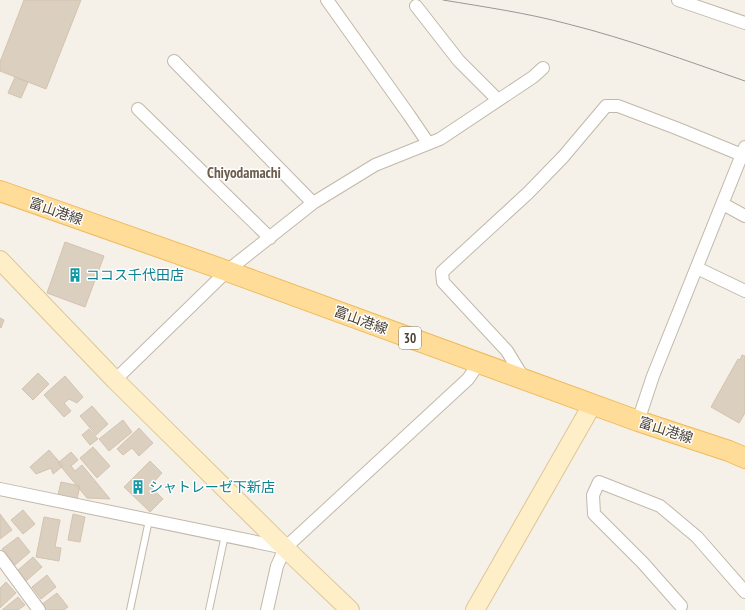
<svg xmlns="http://www.w3.org/2000/svg" width="745" height="610" font-family="'PT Sans Narrow','Noto Sans JP',sans-serif">
  <rect width="100%" height="100%" fill="#f5f1e8"/>
  <path fill="#dbcfbf" stroke="#d4c3af" d="M24,0h57l-35,89 -46,-18v-9z
    M15,77l13,5 -7,16 -13,-5z
    M65,242l39,14 -19,51 -38,-14z
    M0,318l4,2 -3,8 -1,-1z
    M742,355l3,1v57l-6,10 -28,-16 27,-48 2,1z
    M38,373l11,11 -16,16 -11,-11z
    M65,376l18,21 -6,6 -8,-4 -5,4 7,8 -7,6 -20,-22z
    M92,406l16,18 -12,11 -16,-19z
    M123,420l9,12 -23,19 -10,-12z
    M139,428l14,15 -14,13 -7,-8 -9,7 -6,-6z
    M89,429l9,10 -8,6 -8,-10z
    M93,447l17,19 -13,12 -17,-20z
    M49,450l14,16 -10,8 -2,-6 -15,6 -6,-7z
    M71,452l7,8 -7,6 4,5 7,-6 28,34 -23,-1 -29,-35z
    M150,461l12,12 -12,13 13,13 -13,13 -26,-25z
    M61,482l19,4 -3,13 -19,-4z
    M23,510l12,14 -12,10 -12,-14z
    M0,514l12,16 -12,9z
    M73,514l12,3 -5,25 -12,-2z
    M44,517l16,3 -5,27 6,1 -2,13 -23,-4z
    M18,537l12,15 -15,13 -13,-16z
    M33,557l9,10 -16,14 -9,-10z
    M47,575l9,12 -15,12 -9,-12z
    M6,582l10,11 -16,15v-20z
    M57,593l11,14 -4,3h-19l-4,-5z
    M18,597l7,8 -7,5h-16z"/>
  <g fill="none" stroke-linecap="round" stroke-linejoin="round">
    <defs>
      <path id="lane" d="M130,610l19,-90
        M209,610l16,-75"/>
      <path id="street" d="M327,0l82,115 19,28
        M678,0l67,23
        M416,6l43,55 39,39
        M174,61l139,142
        M138,109l132,129
        M723,204l22,12
        M697,268l48,23
        M524,379l-17,-28 -64,-69 -1,-10 86,-79 35,-36 43,-51h12l58,22 66,27
        M115,380l112,-109 86,-68 62,-38 65,-26 93,-62 10,-9
        M638,421l15,-45 92,-229
        M0,489l285,59
        M0,557l39,53
        M681,606l-38,-43 -49,-49 -1,-19 6,-13 61,24 37,31 48,55
        M267,610l10,-44 8,-18 183,-169 11,-16"/>
      <path id="secondary" d="M0,260l115,120 170,168 65,62
        M475,610l117,-205"/>
      <path id="primary" d="M0,191l227,80 411,150 91,30 16,7"/>
    </defs>
    <use href="#lane" stroke="#c2b8aa" stroke-width="8"/>
    <use href="#street" stroke="#c2b8aa" stroke-width="14"/>
    <use href="#secondary" stroke="#dcc696" stroke-width="20"/>
    <use href="#primary" stroke="#eebb5d" stroke-width="22"/>
    <use href="#lane" stroke="#fff" stroke-width="6"/>
    <use href="#street" stroke="#fff" stroke-width="12"/>
    <use href="#secondary" stroke="#ffefc8" stroke-width="18"/>
    <use href="#primary" stroke="#ffdc97" stroke-width="20"/>
    <path stroke="#989898" stroke-width="1" d="M443,0c42,7 84,13 125,24 60,15 119,37 177,57"/>
  </g>
  <defs>
    <symbol id="building-bare" viewBox="-9 -9 18 18"><path d="M-4-6H4V6H1V3H-1V6H-4ZM-2.5-4.3h1.7v1.8h-1.7ZM.8-4.3h1.7v1.8H.8ZM-2.5-1h1.7V.8h-1.7ZM.8-1h1.7V.8H.8Z" fill="#0f9aa8" stroke="#fff" stroke-width="2.5" paint-order="stroke"/></symbol>
  </defs>
  <g fill-rule="evenodd">
    <use href="#building-bare" x="65" y="265" width="20" height="20"/>
    <use href="#building-bare" x="128" y="477" width="20" height="20"/>
  </g>
  <g text-anchor="middle" stroke-width="3" stroke-linejoin="round" paint-order="stroke">
    <rect fill="#fff" stroke="#807a72" stroke-width="1" x="399" y="327" width="22" height="22" rx="3"/>
    <g font-size="13" font-weight="bold" fill="#4a4136">
      <text x="410" y="343">30</text>
    </g>
    <g font-size="14" fill="#4a4136" stroke="#fff">
      <text transform="translate(56 211) rotate(19)" y="5">富山港線</text>
      <text transform="translate(361 320) rotate(20)" y="5">富山港線</text>
      <text transform="translate(666 430) rotate(18)" y="5">富山港線</text>
    </g>
    <g font-size="14" fill="#0d838f" stroke="#fff" text-anchor="start">
      <text x="86" y="280">ココス千代田店</text>
      <text x="149" y="492">シャトレーゼ下新店</text>
    </g>
    <g font-size="15" font-weight="bold" fill="#6d5e4c" stroke="#fff">
      <text x="244" y="178">Chiyodamachi</text>
    </g>
  </g>
</svg>
